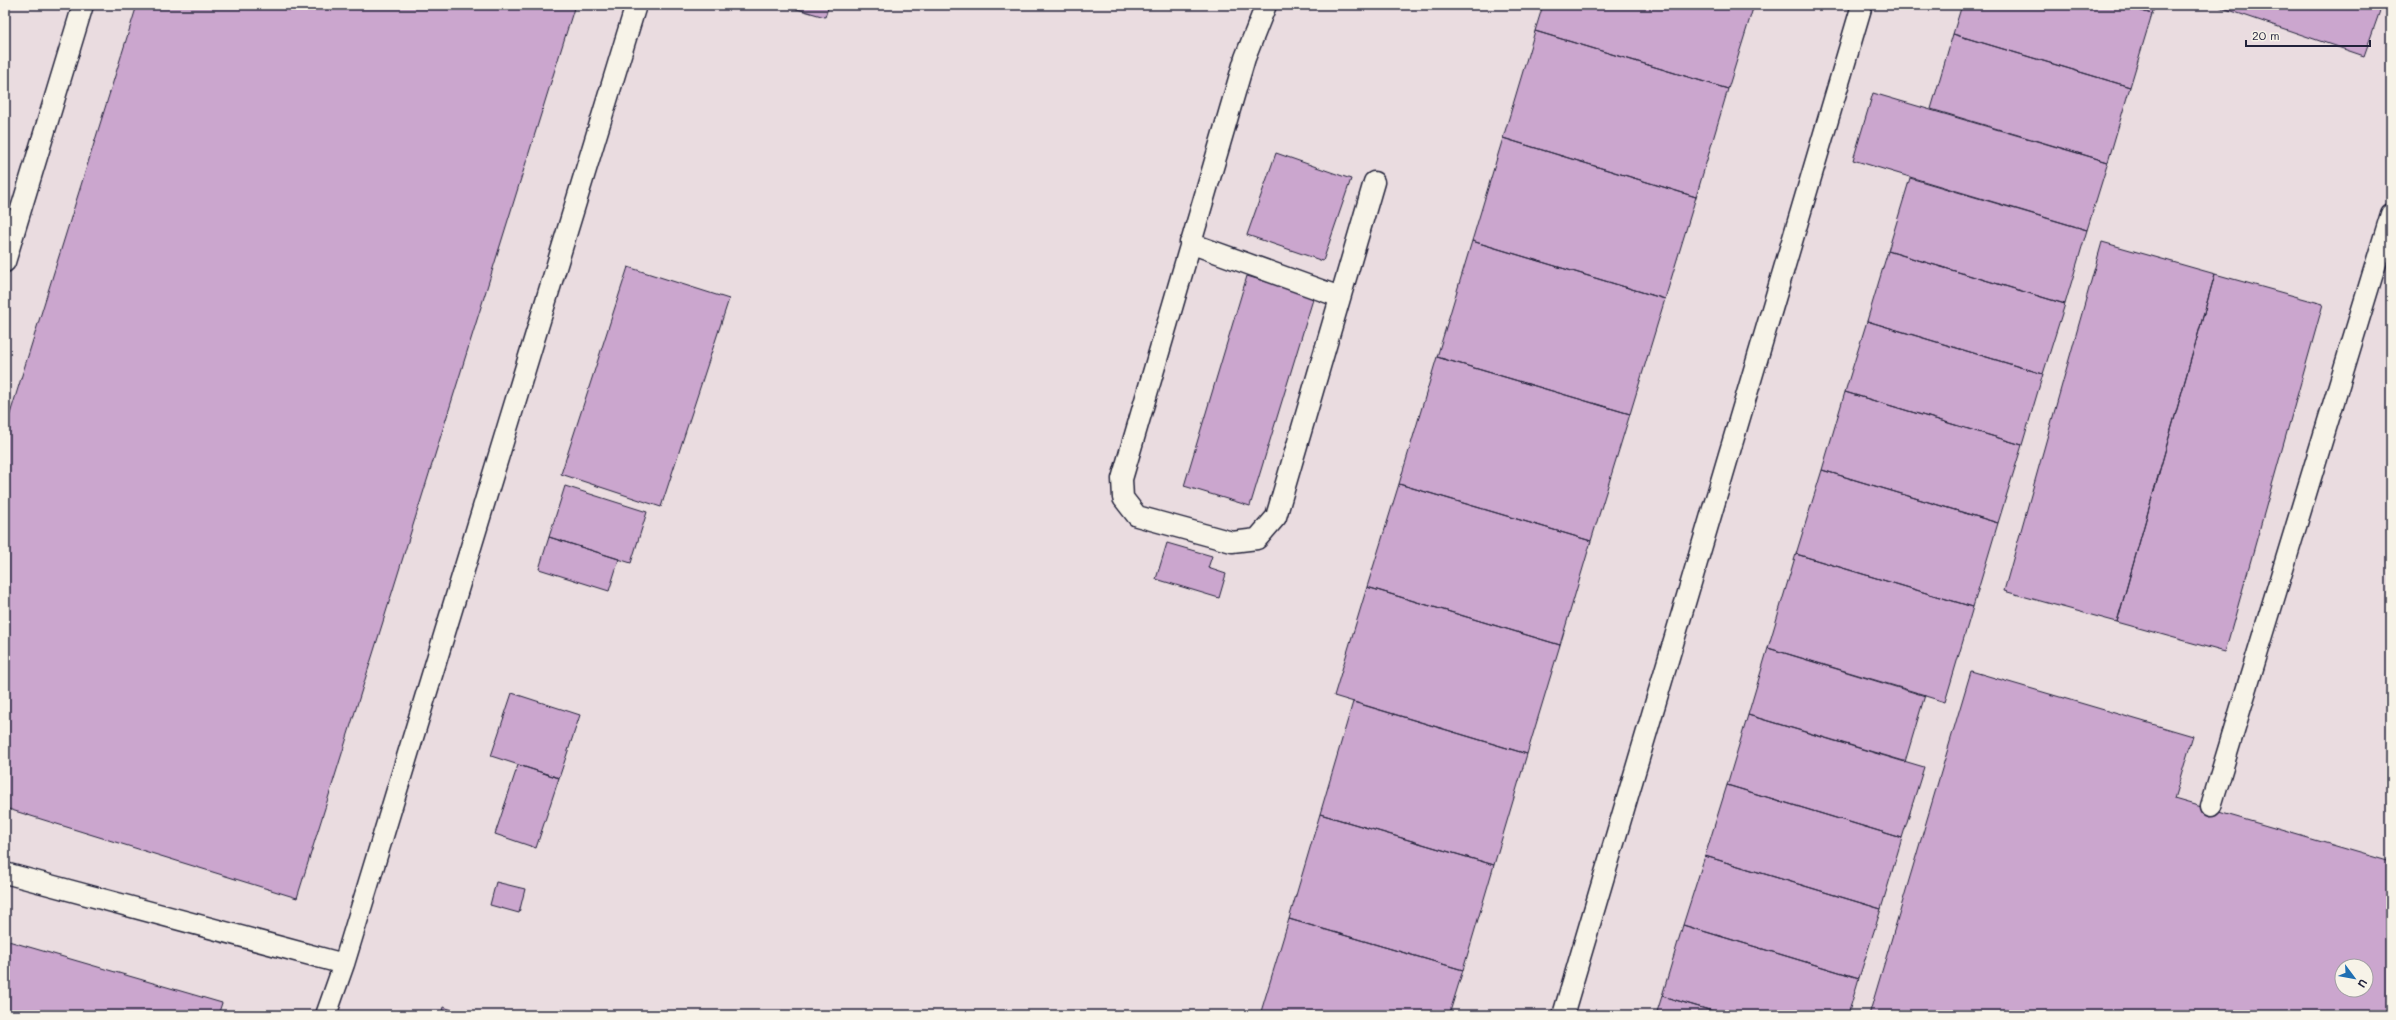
<svg xmlns="http://www.w3.org/2000/svg" width="2396" height="1020" font-family="Mali,sans-serif">
  <rect width="100%" height="100%" fill="#f7f3e8"/>
  <filter id="ink" filterUnits="userSpaceOnUse"><feTurbulence type="fractalNoise" baseFrequency=".025" numOctaves="2"/><feDisplacementMap in="SourceGraphic" scale="8" xChannelSelector="R" yChannelSelector="G"/><feConvolveMatrix kernelMatrix="1 2 1 2 8 2 1 2 1" color-interpolation-filters="sRGB"/></filter>
  <g filter="url(#ink)">
    <path fill="#eadce0" fill-rule="evenodd" d="M5,5h2386v1010h-2386zM2342,966h24v24h-24z"/>
    <path fill="#cba6ce" stroke="#22223b" fill-rule="evenodd" d="M137,5h438l-278,893 -292,-90v-378z
      M783,5h46l-4,12z
      M1543,5h211l-26,84 -193,-58z
      M1962,5h159l31,9 -22,73 -177,-53z
      M2121,5h34l-3,9z
      M2221,5h161l-18,51 -144,-49z
      M1535,31l193,58 -32,108 -193,-59z
      M1953,34l177,53 -22,75 -177,-53z
      M1873,93l235,69 -21,68 -234,-70z
      M1503,138l193,59 -31,102 -193,-58z
      M1276,153l75,26 -28,82 -76,-26z
      M1910,178l177,52 -22,74 -177,-53z
      M1472,241l193,58 -35,115 -193,-57z
      M2102,242l113,32 -98,348 -113,-31z
      M1888,251l177,53 -22,70 -176,-53z
      M628,267l101,32 -68,208 -100,-33z
      M2215,274l108,30 -98,348 -108,-30z
      M1247,276l67,20 -64,210 -66,-20z
      M1867,321l176,53 -21,71 -177,-53z
      M1437,357l193,57 -39,127 -192,-57z
      M1845,392l177,53 -24,78 -176,-53z
      M1822,470l176,53 -25,84 -177,-53z
      M1399,484l192,57 -31,104 -193,-58z
      M565,486l82,26 -16,51 -82,-26z
      M549,537l70,22 -10,32 -70,-22z
      M1167,543l45,13 -4,12 18,6 -7,24 -63,-19z
      M1796,554l177,53 -28,95 -177,-54z
      M1367,587l193,58 -33,109 -193,-58z
      M1768,648l157,47 -20,67 -157,-47z
      M1971,671l222,65 -19,63 217,63v153h-522zM2342,966h24v24h-24z
      M512,693l68,22 -21,63 -68,-22z
      M1353,702l174,52 -33,111 -174,-51z
      M1748,715l176,52 -22,71 -175,-53z
      M518,765l41,13 -23,70 -41,-14z
      M1727,785l175,53 -21,71 -176,-53z
      M1320,814l174,51 -31,105 -174,-51z
      M1705,856l176,53 -22,69 -176,-53z
      M496,882l29,7 -6,24 -29,-8z
      M1289,919l174,51 -14,45h-189z
      M1683,925l176,53 -11,37h-122l-64,-19z
      M5,940l217,63 -4,12h-213z
      M1662,996l64,19h-70z
      M443,1007l26,8h-28z"/>
    <g fill="none" stroke-linecap="round" stroke-linejoin="round">
      <defs>
        <path id="service" d="M1266,5l-21,53 -123,421 1,19 14,18 95,26 25,-3 19,-22 98,-335
          M1190,243l150,54
          M5,262l78,-257
          M2211,806l180,-592
          M5,873l339,91 292,-959
          M326,1015l18,-51
          M1563,1015l299,-1010"/>
      </defs>
      <use href="#service" stroke="#22223b" stroke-width="23"/>
      <use href="#service" stroke="#f7f3e8" stroke-width="20"/>
    </g>
  </g>
  <rect width="2396" height="1020" fill="none" stroke="#f7f3e8" stroke-width="20"/>
  <rect x="10" y="10" width="2376" height="1000" fill="none" stroke="#22223b" stroke-width="1.5" filter="url(#ink)"/>
  <g transform="translate(2354 978) rotate(122)"><circle r="19" fill="#f7f3e8" stroke="#a29fa3"/>
  <path d="M0-3L7 15L0 10L-7 15Z" fill="#1f6fb2"/>
  <text y="-6" font-size="11" font-weight="bold" text-anchor="middle" fill="#22223b">U</text>
  </g>
  <path d="M2246 40v6h124v-6" fill="none" stroke="#22223b" stroke-width="2"/>
  <text x="2252" y="40" font-size="12" fill="#22223b" stroke="#f7f3e8" stroke-width="3" paint-order="stroke">20 m</text>
</svg>
